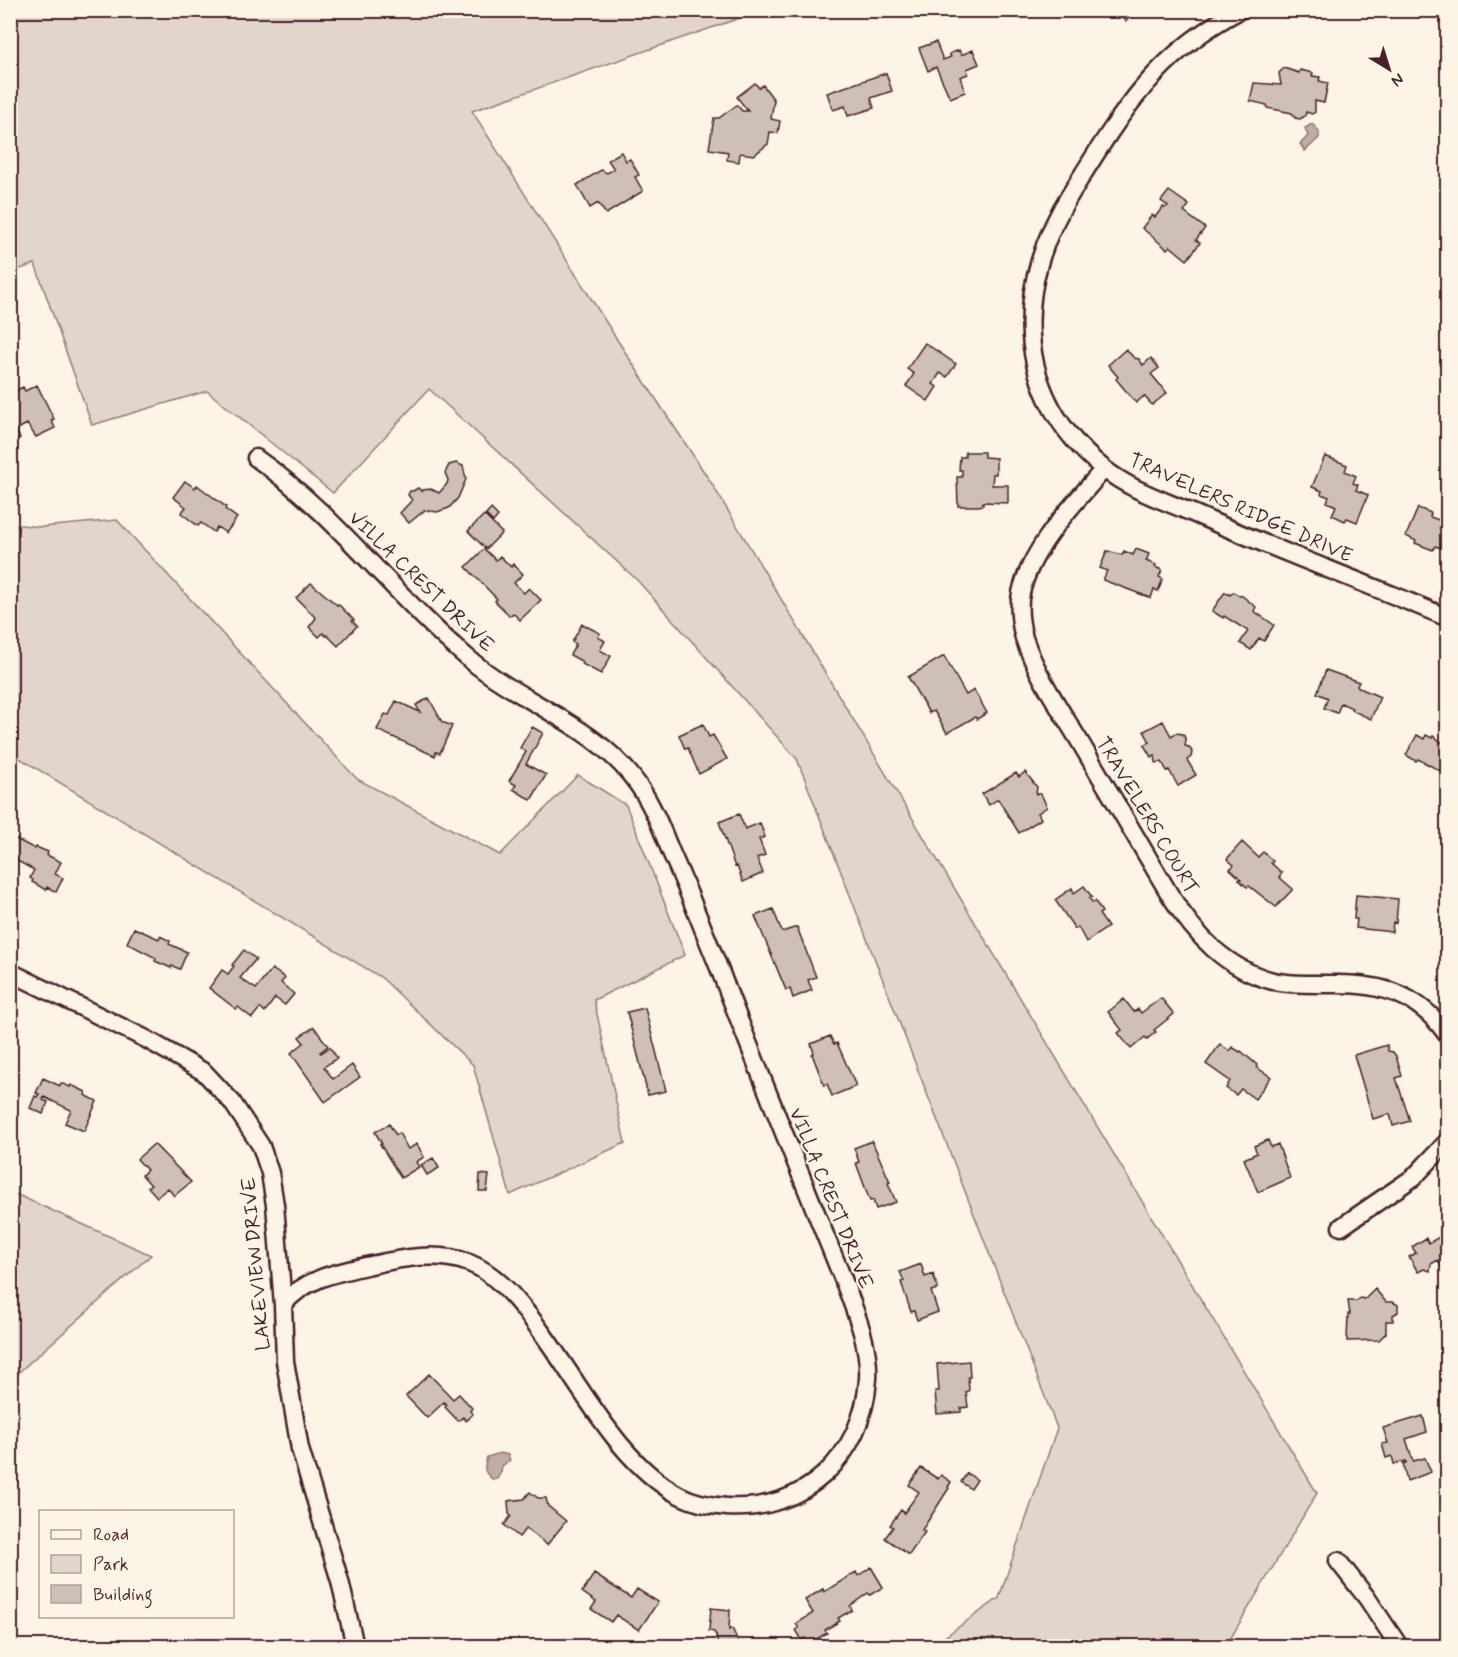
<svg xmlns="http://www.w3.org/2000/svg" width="1458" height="1657" font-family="Mynerve,sans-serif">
  <rect width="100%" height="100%" fill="#fcf5e5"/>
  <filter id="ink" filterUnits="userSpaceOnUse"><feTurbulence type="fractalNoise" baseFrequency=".0167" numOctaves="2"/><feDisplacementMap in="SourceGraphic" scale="12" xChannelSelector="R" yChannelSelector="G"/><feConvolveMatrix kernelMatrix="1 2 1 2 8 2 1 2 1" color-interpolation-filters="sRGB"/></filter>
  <g filter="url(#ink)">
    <path fill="#e2d5ca" stroke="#967a7a" stroke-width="1.5" d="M10,11h750l-288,100 153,241 87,132 605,1009 -91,153h-294l67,-48 58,-170 -260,-669 -160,-179 -208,-191 -96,104 -126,-102 -115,34 -57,-161 -24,8z
      M117,520l240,259 143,76 78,-80 48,30 59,150 -91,45 31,143 -115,52 -37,-130 -91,-87 -371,-225v-229l31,3z
      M11,1192l140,63 -140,124z"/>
    <path fill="#c0aca5" stroke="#917474" stroke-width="1.5" d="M1312,124l7,7v7l-14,13 -5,-7 8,-8 -3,-8z
      M500,1453l8,2 2,5 -8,6 -1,6 -4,7h-5c-9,-7 -8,-11 -5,-22z"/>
    <path fill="#cfc0b7" stroke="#4a1f2b" stroke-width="1.5" d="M1141,10l-3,3 -1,-2 -11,10 -8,-10z
      M936,42l7,18 8,-3 -2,-3 10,-4 2,5 12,-5 6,14 -12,5 1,5 -8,3 5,15 -15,6 -14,-31 -8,4 -9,-23z
      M1284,68l15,5 1,-3 13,3 -1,3 8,1 -1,4 9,2 -4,20 -9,-2v11l-3,2 -6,-2 -1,4 -5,3 -5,-1 -3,-5 -25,-5v-3l-17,-4 4,-18 27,2 -2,-12z
      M886,73l6,18 -21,7 3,10 -26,8 -3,-10 -12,4 -6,-17z
      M755,83l4,5 4,-3 11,15 -3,19 9,2 -2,12 -8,-1 -2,12 -14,11 -14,-2 -1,9 -12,-2 1,-8 -19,-3 5,-31h5l18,-13 5,6h6l-11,-14z
      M621,152l5,9 4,-2 9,16 -4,2 8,14 -37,23 -8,-11 -8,5 -13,-23 24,-15 6,3 7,-4 -6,-9z
      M1169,191l20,14 -5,7 21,16 -9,12 4,3 -13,17 -17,-14 -3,3 -25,-21 10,-13 3,2 8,-10 2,1 3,-2 -7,-5z
      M925,343l31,21 -9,13 -7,-4 -7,11 4,3 -9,14 -22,-15 8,-12 -7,-5z
      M1126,349l8,9 5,1 4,6 8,-7 8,10 -8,6 16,19 -15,12 -8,-9 -8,7 -20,-24 2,-2 -10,-12z
      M10,383l5,8 8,-4 2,4 12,-6 17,34 -3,1 4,8 -19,9 -9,-13 -11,6 4,8 -10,3z
      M965,452h19v5l12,1v16h-3l-1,11h16v18l-25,-1v3l-5,1h-20l-1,-29h5v-7h-3l1,-13h5z
      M1325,456l22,9 -2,6 11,5 -3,7 5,2 -2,5 12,5 -11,27 -10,-4 -2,3 -13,-6 4,-9 -9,-4 2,-5 -8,-3 1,-3 -10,-4z
      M456,463l7,3 3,13 -8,19 -9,10 -12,4 -12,-2 -16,13 -9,-10 12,-13 -4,-5 2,-4h3l5,-3 4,4 1,-2 8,-1 8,4 8,-9 1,-4 -3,-7 4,-8z
      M185,481l10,7 2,-3 29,22 -1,2 12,9 -11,15 -9,-6 -3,5 -13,-9 -3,3 -17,-13 5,-6 -13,-10z
      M1418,508l13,5 -1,4 12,4 1,-3 5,2v26l-2,4 -11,-4 -2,4 -18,-7 1,-2 -10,-5z
      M491,509l7,7 -5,6 -7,-7z
      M484,515l18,18 -16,16 -18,-18z
      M484,549l12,11 4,-4 11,11 2,-3 10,10 -9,9 10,10 5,-5 12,12 -21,20 -7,-7 -3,3 -15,-15 2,-2 -31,-32z
      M1136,549l13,5 -3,7 10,4 -1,2 7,3 -3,7 4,2 -5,12 -4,-2 -3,9 -48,-18 4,-9 -7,-3 7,-17 15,4 2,-4 9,4z
      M311,583l26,22 1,-1 16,16 -2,1 5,5 -19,20 -11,-11 -1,1 -3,-3 -4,4 -10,-10 7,-9 -20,-20z
      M1225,592l5,3 3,-3 7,4 1,-1 15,12 -2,4 20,14 -10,16 -5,-3 -8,12 -11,-7 8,-12 -24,-15 -1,2 -11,-7z
      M582,624l18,9 -2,4 7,4 -5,9 11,6 -10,18 -19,-10 1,-2 -13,-7 6,-11 -4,-2z
      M944,656l22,39 8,-5 13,23 -10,6 -2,-2 -28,16 -13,-22 -5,2 -21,-36z
      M1326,670l33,12 -2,4 5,3 18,8 -9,22 -20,-9 1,-2 -11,-5 -4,10 -13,-5 4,-10 -11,-5z
      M429,698l13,24 10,4 -12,27 -4,-1 -1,4 -58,-26 8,-16 4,1 7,-14 24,11 -4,-7z
      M1163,721l8,15 5,-3 7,1 3,6 -1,6 4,1 3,5 -1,5 -4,3 9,15 -18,11 -9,-16 -2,1 -5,-9 -6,1 -1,-8 -4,2 -7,-12 6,-3 -6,-11z
      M703,724l6,13 4,-2 14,24 -28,15 -11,-26 -3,1 -6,-14z
      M532,727l11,6 -17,31 20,11 -15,25 -18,-11 3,-4 -7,-4 17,-29 -6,-4z
      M1417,735l7,4 2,-4 6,3 1,-2 15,11v28l-30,-16 -2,2 -10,-6z
      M1025,772l12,15 -1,7h5l6,13 -9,6 3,6 -22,14 -21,-34 -9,6 -7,-11 34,-21 3,4z
      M739,814l6,15 15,-6 5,14 -6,2 6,16 -8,3 6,15 -20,9 -6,-16 -2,1 -16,-45z
      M12,837l23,12 1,-2 12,5 -1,3 14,7 -6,12 8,4 -7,14 -9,-5 -1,3 -14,-8 1,-2 -3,-2 4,-8 -24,-13z
      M1242,842l16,15 5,-5 10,9 -2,2 11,10 -3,4 14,12 -17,18 -27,-21 -2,1 -8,-7 2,-1 -11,-10 4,-4 -7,-6z
      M1084,886l8,11 -3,1 4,5 2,-2 7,11 -3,2 9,13 -22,15 -8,-15 -3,2 -20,-29 17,-12 2,5z
      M1356,895l42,4 -2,24 -3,-1 -1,10 -36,-4 1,-9h-3z
      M773,909l9,23 15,-5 19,50 -8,3 4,10 -19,8 -3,-9 -4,1 -31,-74z
      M134,928l25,11 1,-3 10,5 -1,3 18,8 -7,17 -8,-3 -1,2 -16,-7 1,-3 -29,-15z
      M244,950l12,9 -16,19 16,11 16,-20 13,9 -4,5 13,11 -9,11 -10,-7 -10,14 -5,-4 -8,10 -14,-11 -2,2 -27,-21 13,-18 6,4 6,-8 -2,-1z
      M1161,998l13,16 -20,16 2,2 -9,7 -2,-2 -14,12 -13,-16 4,-3 -14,-18 16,-13 10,13 4,-3 3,4z
      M645,1008l21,83 -18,4 -21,-83z
      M314,1027l14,19 -8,6 1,1 9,-6 7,11 -13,9 9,12 19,-14 8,12 -35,25 -34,-49 13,-10 -5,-6z
      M830,1036l4,8 3,-1 19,43 -24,10 -5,-12 -3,1 -12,-31 2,-1 -3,-9z
      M1220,1044l9,7 3,-4 8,5 1,-1 16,14 -1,2 15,10 -16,22 -14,-10 -5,6 -10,-7 4,-7 -24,-17z
      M1387,1045l1,6 5,1 3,4 6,20 -6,2 14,43 -17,5 -3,-12 -17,5 -19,-64z
      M43,1078l17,8 1,-3 9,4 1,-2 15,7 -1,3 12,6 -13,30 -19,-8 6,-13 -27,-13 -1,3 5,2 -5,12 -13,-6 5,-12 2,1 2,-3 -3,-1z
      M389,1124l7,11 3,-2 9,16 9,-5 7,13 -8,5 3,5 -18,11 -21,-34h2l-7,-12z
      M1268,1140l3,7 7,-3 12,34 -32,14 -14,-33 13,-6 -3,-7z
      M872,1141l18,41 -2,1 8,19 -20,7 -3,-9 -3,1 -14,-38 3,-1 -5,-14z
      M154,1144l37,38 -17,14 -6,-8 -11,9 -9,-10 3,-2 -9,-10 5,-5 -10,-11z
      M433,1158l6,10 -12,7 -6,-10z
      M480,1174l9,1 -2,16h-8z
      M1446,1233l2,1v31l-6,3 -4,-8 -7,4 -1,7 -6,-2 -6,3 -9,-15 7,-4 -4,-6 14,-9 3,5z
      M921,1264l4,13 8,-3 5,15 -7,2 7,21 -21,8 -3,-9 -3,1 -10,-30 3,-1 -4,-9z
      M1375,1289l11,13h7l5,3v7l-5,3v6h-7v12l-7,7 -32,1 1,-27h2l-2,-13h9l3,-3 5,1z
      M969,1361l1,16h-2l1,14 -3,1 2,15 -7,1v4l-24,2 -2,-23h4l-2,-27z
      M429,1374l24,25 6,-5 13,14 -2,3 3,3 -7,7 -3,-4 -5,4 -13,-14 2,-2 -3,-3 -17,16 -21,-22z
      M1423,1416l4,16 -21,7 7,22 12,-3 6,14 -24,9 -4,-17 3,-1v-2l-12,3 -2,-8 -6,2 -4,-14 6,-1 -5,-15z
      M921,1468l17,11 3,-4 10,7 -3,5 1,1 -27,42 3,2 -16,23 -24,-17 8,-11 -3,-2 11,-15 3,3 15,-21 -10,-7z
      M967,1473l10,7 -6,9 -10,-7z
      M530,1492l8,6h8l2,8 18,15 -19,24 -21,-17 -7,9 -15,-12 7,-9 -2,-2 -1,-13 16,-2z
      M871,1567l12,20 -13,8 -2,-2 -18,13 2,4 -14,8 2,3 -15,9 2,3 -19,11 -3,-6 -3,2 -6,-10 3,-2 -3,-4 17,-11 -8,-13 18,-11 1,3 32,-20 2,4z
      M594,1574l37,24 6,-9 21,13 -19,28 -23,-15 -5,7 -20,-13 5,-7 -14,-10z
      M711,1608l19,2 -1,20 3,-2 8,18h-22l-2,-11 -2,-3 -5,-1z
      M686,1639l8,7h-15z"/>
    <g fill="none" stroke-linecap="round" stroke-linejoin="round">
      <defs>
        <path id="minor" d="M1240,10c-84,44 -119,103 -167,180 -60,93 -62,204 30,278 27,22 62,33 92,46 83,37 169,68 253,104
          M256,458c80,56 138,138 213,201 55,46 128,66 170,127 14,20 23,44 32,66 17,38 32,77 48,116 40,104 82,208 124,311 12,32 27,66 25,100 -5,77 -63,133 -141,128 -16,-1 -33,-4 -48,-12 -65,-34 -106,-126 -152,-182 -16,-20 -34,-41 -58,-50 -31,-12 -67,-5 -98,2 -32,7 -67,13 -88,40
          M1104,469c-30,35 -73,78 -83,124 -3,15 -1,30 3,45 12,36 36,71 56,104 30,51 60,102 90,153 25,40 56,74 103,86 20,4 39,3 59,3 49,-1 87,10 116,52
          M10,972l136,67 58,33 28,30 29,44 9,27 5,32 8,100 2,56 15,88 40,132 15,65
          M1341,1227l73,-50 34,-36
          M1338,1561l29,37 32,48"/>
      </defs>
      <use href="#minor" stroke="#4a1f2b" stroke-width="21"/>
      <use href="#minor" stroke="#fcf5e5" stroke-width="16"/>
    </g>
  </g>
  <g text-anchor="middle" stroke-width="4.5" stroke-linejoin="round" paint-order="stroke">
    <g font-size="20" fill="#4a1f2b" stroke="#fcf5e5">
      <text transform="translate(1241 507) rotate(24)" y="7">TRAVELERS RIDGE DRIVE</text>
      <text transform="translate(422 581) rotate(44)" y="7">VILLA CREST DRIVE</text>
      <text transform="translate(1148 815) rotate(59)" y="7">TRAVELERS COURT</text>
      <text transform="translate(832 1198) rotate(68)" y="7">VILLA CREST DRIVE</text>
      <text transform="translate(255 1264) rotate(-95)" y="7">LAKEVIEW DRIVE</text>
    </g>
  </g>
  <rect width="1458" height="1657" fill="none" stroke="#fcf5e5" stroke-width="36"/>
  <rect x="18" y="18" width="1422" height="1621" fill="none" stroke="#4a1f2b" stroke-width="2" filter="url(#ink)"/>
  <rect x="39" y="1510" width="195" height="108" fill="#fcf5e5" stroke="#b59f9b" stroke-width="1.5"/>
  <rect x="51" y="1530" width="30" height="9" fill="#fcf5e5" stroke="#b59f9b" stroke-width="1.5"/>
  <text x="93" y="1540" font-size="18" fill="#4a1f2b">Road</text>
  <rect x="51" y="1555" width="30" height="18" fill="#e2d5ca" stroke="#b59f9b" stroke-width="1.5"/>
  <text x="93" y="1570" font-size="18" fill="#4a1f2b">Park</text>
  <rect x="51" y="1585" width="30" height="18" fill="#cfc0b7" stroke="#b59f9b" stroke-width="1.5"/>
  <text x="93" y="1600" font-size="18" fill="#4a1f2b">Building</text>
  <g transform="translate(1389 69) rotate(142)" stroke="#fcf5e5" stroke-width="4.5" paint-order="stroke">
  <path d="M0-4.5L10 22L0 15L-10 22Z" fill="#4a1f2b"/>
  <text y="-9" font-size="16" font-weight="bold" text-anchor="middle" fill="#4a1f2b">N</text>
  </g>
</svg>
